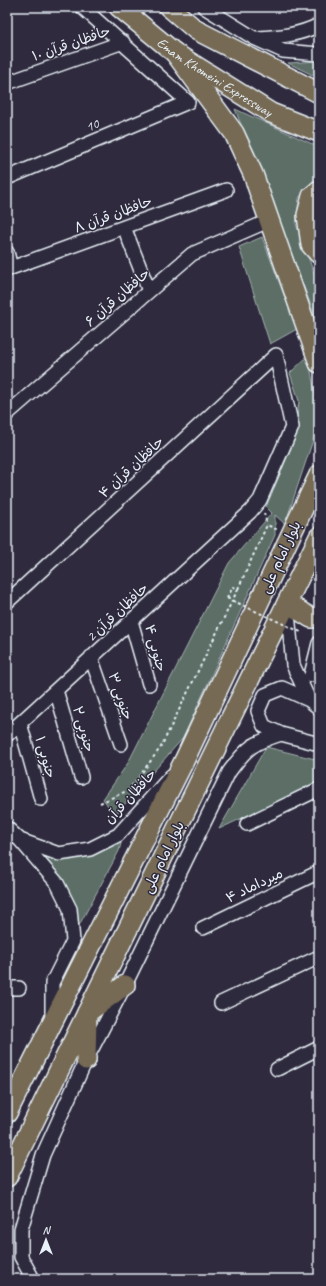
<svg xmlns="http://www.w3.org/2000/svg" width="326" height="1286" font-family="Caveat,'Playpen Sans Arabic',sans-serif">
  <rect width="100%" height="100%" fill="#2f2a3d"/>
  <filter id="ink" filterUnits="userSpaceOnUse"><feTurbulence type="fractalNoise" baseFrequency=".025" numOctaves="2"/><feDisplacementMap in="SourceGraphic" scale="8" xChannelSelector="R" yChannelSelector="G"/><feConvolveMatrix kernelMatrix="1 2 1 2 8 2 1 2 1" color-interpolation-filters="sRGB"/></filter>
  <g filter="url(#ink)">
    <path fill="#5c6e66" stroke="#a2b0af" d="M319,61v17l-31,-15z
      M235,109l84,38v26l-20,25 -3,26 18,49 5,4v49z
      M262,237l35,92 -27,15 -31,-97z
      M308,356l9,47 -1,28 -31,93 -10,-9v20l-92,203 -68,77 -12,-16 25,-36 101,-200 43,-50 -6,-6 28,-66 5,-40 -9,-28z
      M266,747l53,13v22l-100,47z
      M123,836l-4,15 -43,80 -39,-78 34,7 26,-8z"/>
    <g fill="none" stroke-linecap="round" stroke-linejoin="round">
      <defs>
        <path id="minor" d="M204,7l50,31 29,13 36,3
          M257,38c22,-1 42,-3 62,-13
          M7,83l116,-41
          M7,178l181,-76 -106,-95
          M124,227l25,64
          M7,252l4,16 -4,2
          M11,268l215,-78
          M7,414l185,-160 67,-29
          M7,602l269,-247
          M287,603l6,62 16,35
          M131,621l18,63
          M91,657l30,87
          M311,675l8,-32
          M56,690l25,87
          M319,708l-10,-8 -27,-12 -17,7 -7,16 6,15 17,8 38,10
          M20,723l21,76
          M7,735l243,-223 10,-12 32,-73 -16,-72
          M247,824l72,-35
          M7,828l13,12 39,14 31,-5 28,-14 53,-59
          M20,840l37,43 13,26 3,32 -21,42v37
          M203,928l116,-56
          M7,988h12
          M221,1003l98,-46
          M277,1069l42,-21
          M33,1279l-12,-22v-28l22,-74 43,-95 39,-75 104,-213c18,-25 24,-29 52,-38"/>
        <g id="highway">
          <path id="s1" d="M119,7l56,46 96,60 48,19"/>
          <path d="M169,7l27,23 123,63"/>
          <path d="M175,53l59,80 19,41 66,189"/>
          <path d="M319,190l-7,6 -5,19 4,30 8,9"/>
          <path d="M287,603l24,15 8,-1"/>
          <path d="M86,1060l1,-47 38,-28"/>
          <path d="M7,1113l177,-352 135,-286"/>
          <path d="M7,1177l312,-640"/>
        </g>
      </defs>
      <use href="#minor" stroke="#e8f1f8" stroke-width="16"/>
      <use href="#highway" stroke="#e8f1f8" stroke-width="22"/>
      <path stroke="#e8f1f8" stroke-width="2" stroke-dasharray="3 3" stroke-linecap="butt" d="M264,513l3,12
        M238,589l29,-64 11,5
        M100,803l29,-13 32,-43 77,-158 -5,-2 -6,11"/>
      <use href="#minor" stroke="#2f2a3d" stroke-width="13"/>
      <use href="#highway" stroke="#766a54" stroke-width="19"/>
      <path stroke="#e8f1f8" stroke-width="2" stroke-dasharray="3 3" stroke-linecap="butt" d="M227,598l76,35"/>
    </g>
  </g>
  <g text-anchor="middle" stroke-width="3" stroke-linejoin="round" paint-order="stroke">
    <g font-size="14" fill="#e8f1f8" stroke="#2f2a3d">
      <text transform="translate(71 43) rotate(-19)" y="5">حافظان قرآن ۱۰</text>
      <text dy="5" stroke="none"><textPath href="#s1" startOffset="119">Emam Khomeini Expressway</textPath></text>
      <text transform="translate(92 125) rotate(-23)" y="5">10</text>
      <text transform="translate(113 214) rotate(-20)" y="5">حافظان قرآن ۸</text>
      <text transform="translate(117 297) rotate(-41)" y="5">حافظان قرآن ۶</text>
      <text transform="translate(131 467) rotate(-43)" y="5">حافظان قرآن ۴</text>
      <text transform="translate(280 557) rotate(-65)" y="5">بلوار امام علی</text>
      <text transform="translate(117 612) rotate(-43)" y="5">حافظان قرآن 2</text>
      <text transform="translate(156 648) rotate(75)" y="5">جنوبی ۴</text>
      <text transform="translate(121 696) rotate(71)" y="5">جنوبی ۳</text>
      <text transform="translate(84 729) rotate(74)" y="5">جنوبی ۲</text>
      <text transform="translate(46 757) rotate(74)" y="5">جنوبی ۱</text>
      <text transform="translate(130 796) rotate(-47)" y="5">حافظان قرآن</text>
      <text transform="translate(163 857) rotate(-64)" y="5">بلوار امام علی</text>
      <text transform="translate(254 885) rotate(-26)" y="5">میرداماد ۴</text>
    </g>
  </g>
  <rect width="326" height="1286" fill="none" stroke="#2f2a3d" stroke-width="24"/>
  <rect x="12" y="12" width="302" height="1262" fill="none" stroke="#e8f1f8" stroke-width="1.5" filter="url(#ink)"/>
  <g transform="translate(46 1240)" stroke="#2f2a3d" stroke-width="3" paint-order="stroke">
  <path d="M0-3L7 15L0 10L-7 15Z" fill="#e8f1f8"/>
  <text y="-6" font-size="11" font-weight="bold" text-anchor="middle" fill="#e8f1f8">N</text>
  </g>
</svg>
